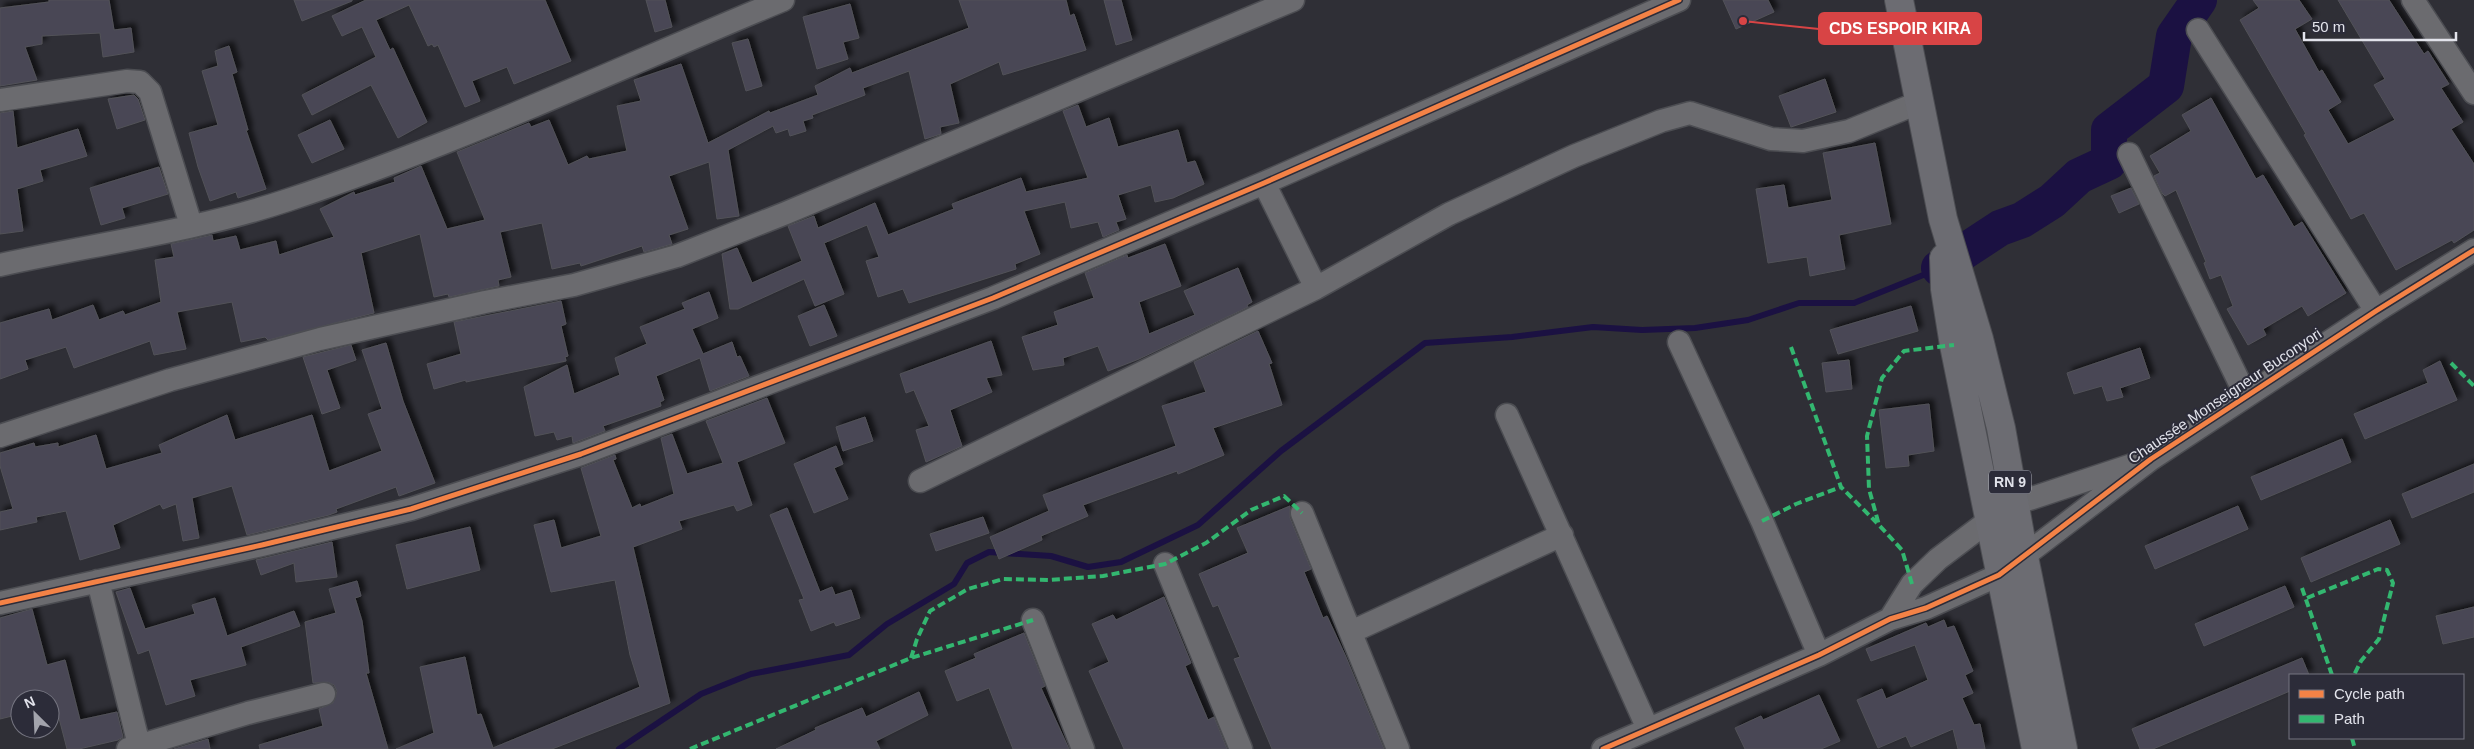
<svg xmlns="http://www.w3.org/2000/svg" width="2474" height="749" font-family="Helvetica,sans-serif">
  <defs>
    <filter id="shadow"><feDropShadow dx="4.5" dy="-4.5" stdDeviation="2.5" flood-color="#0009"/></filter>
  </defs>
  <rect width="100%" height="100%" fill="#2f2f36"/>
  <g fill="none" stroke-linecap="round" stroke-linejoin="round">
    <path stroke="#1b1142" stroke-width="6" d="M619,749l82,-55 50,-20 98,-19 38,-31 67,-40 13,-21 22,-11 62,4 37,11 33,-5 77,-37 83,-74 144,-108 87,-6 81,-10 49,3 53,-2 53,-8 51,-17h55l84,-34"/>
    <path stroke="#1b1142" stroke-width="36" d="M1939,268l61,-40 22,-8 30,-19 27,-25 30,-14v-32l57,-44 8,-50 25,-36"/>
  </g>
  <path fill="#484655" stroke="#525258" filter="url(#shadow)" d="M49,0h60l5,30 17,-2 3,24 -31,5 -3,-24 -58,3v8l-17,3 12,33 -37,6v-78l49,-6z
    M294,0h58v1l-50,20z
    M366,0h179l26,61 -57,23 -7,-17 -35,14 8,20 -15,6 -27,-62 -4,2 -2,-3 -4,2 -19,-41 -33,15 14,30 3,-2 34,74 -29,16 -27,-53 -59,30 -10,-20 74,-38 -14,-30 -20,9 -10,-20z
    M646,0h19l7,27 -17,5z
    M959,0h107l4,16 4,-2 12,36 -83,25 -4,-13 -49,22 9,39 -19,4 1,7 -16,5 -16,-68 -46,17 2,7 -53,20 1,3 -10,3 3,10 -16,5 -2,-7 -12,4 -3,-7 -45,24 11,66 -22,3 -8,-57 -40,14 19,53 -19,6 3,9 -28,8 -2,-6 -61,20 -1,-3 -28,6 -10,-46 -42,9 11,45 -13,3 1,6 -50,11 -1,-3 -14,3 -14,-63 -59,19 13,60 -106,27 -3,-3 -24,5 -9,-40 -55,10 9,37 -32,6 -4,-14 -76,27 -8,-21 -41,13 3,9 -28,10v-56l49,-14 3,11 41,-15 6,15 24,-9 2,4 36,-13 -6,-42 19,-3 -3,-13 41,-9 1,6 23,-5 4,14 36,-9 3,14 55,-18 -14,-28 34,-17 1,3 40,-13 -1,-4 27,-12 26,63 38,-9 -28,-68 72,-29 2,4 18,-7 19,45 19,-9 2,3 38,-8 -10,-45 24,-5 -7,-21 47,-16 27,79 61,-32 1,2 48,-18 -3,-9 35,-18 2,5 117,-45z
    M1104,0h17l11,40 -16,5z
    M1723,0h45l6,12 -38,17z
    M2253,0h46l13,19 -17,10 24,43 3,-2 19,32 -13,8 20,34 47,-24 -21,-35 11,-6 -47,-79h51l35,54 4,-3 21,33 -8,4 22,34 -12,7 23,35v66l-20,13 -2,-3 -56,30 -32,-57 -13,6 -47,-84 2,-1 -66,-114 19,-12z
    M850,4l9,34 -16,4 5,17 -31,10 -14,-52z
    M748,39l14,47 -16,5 -14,-48z
    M229,46l8,26 -5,2 16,56h-2l20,59 -28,9 -2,-6 -26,9 -12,-34 -9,-34 29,-8 -16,-54 16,-5 -3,-15z
    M1825,79l11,33 -45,15 -12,-31z
    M134,95l4,4 7,21 -28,9 -9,-30z
    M2211,98l45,81 7,-4 31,52 8,-5 44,71 -38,23 -6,-10 -39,23 3,6 -18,10 -21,-36 6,-3 -12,-31 -11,4 -6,-16 2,-1 -30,-72 -11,6 -3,-3 -8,-17 6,-3 -10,-17 41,-25 -9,-16z
    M1078,105l8,22 23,-9 9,29 60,-17 9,33 8,-2 9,23 -31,14 -18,4 -4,-17 -33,10 8,24 -10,3 3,8 -16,7 -5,-15 -27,6 -6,-26 -41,9 16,43 -25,10 1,5 -107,34 -6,-14 -25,8 -12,-36 13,-4 -12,-32 -43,18 20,51 -29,12 -11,-27 -66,30h-8l-8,-55 15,-6 15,35 50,-22 -14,-35 26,-10 4,12 57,-25 13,32 66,-26 -2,-5 69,-26 5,14 62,-14 -25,-67z
    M13,111l4,37 61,-19 9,27 -47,14 3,11 -26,8 6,42 -23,3v-121z
    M330,120l14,29 -32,14 -14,-28z
    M1875,143l16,81 -52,11 6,34 -35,7 -3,-19 -39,6 -12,-74 28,-4 4,23 44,-8 -9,-47z
    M159,167l9,27 -46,14 3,10 -24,7 -11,-37z
    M2131,188l8,16 -20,9 -8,-17z
    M1165,244l16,42 -42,16 10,32 46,-19 -11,-24 54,-23 14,34 -5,3 1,2 -109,52 -31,12 -10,-25 -35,12 1,7 -31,5 -11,-33 36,-12 -4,-13 40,-14 -9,-25 42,-18 1,3z
    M709,292l9,26 -26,11 11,25 29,-12 5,15 3,-1 9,20 -39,15 -10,-33 -44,18 8,24 -4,2 1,4 -58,20 2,5 -32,12 -1,-7 -15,4 -3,-8 -19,4 -11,-49 43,-22 7,29 46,-19 -5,-17 32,-14 -7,-17 45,-18 -3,-6z
    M561,301l5,23 -5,2 7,30 -3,1 1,4 -100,21v-2l-32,9 -7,-25 34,-10 -7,-32z
    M824,305l13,31 -27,10 -12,-30z
    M1911,306l7,25 -80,23 -8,-24z
    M1258,331l14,32 -3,1 13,41 -69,23 11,27 -46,19 -1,-3 -94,34 5,11 -47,20 1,4 -43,19 -9,-22 59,-26 -6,-16 133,-49 -14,-40 44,-14 -12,-30z
    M991,341l11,34 -16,3 6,14 -42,18 12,36 -36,16 -10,-32 13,-4 -15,-36 -8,3 -6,-19z
    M386,343l17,58 32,82 -36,13 -3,-9 -60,22 1,3 -8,3 -82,20 -15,-49 -40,12 7,40 -16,3 -7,-37 -13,5 -3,-5 -47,21 7,23 -40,12 -14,-49 -30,6 1,5 -37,8v-18l13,-3 -13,-43v-13l34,-10 1,4 23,-4v4l38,-12 10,34 56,-16 -3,-8 68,-30 8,25 77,-25 17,56 53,-20 -14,-37 14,-5 -20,-59z
    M351,345l5,15 -29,10 13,38 -18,6 -19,-57z
    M2140,348l10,30 -30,10 3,9 -16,4 -5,-15 -28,8 -7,-21z
    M1849,360l3,29 -26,3 -4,-29z
    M2440,361l17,39 -92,39 -11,-25 74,-31 -5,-13z
    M767,398l18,45 -48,19 15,43 -15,6 -3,-6 -55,16 3,8 -49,18 37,156 -118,46h-156l38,-16 -14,-66 45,-10 12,58 4,-1 12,34 147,-61 -10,-32 -15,-75 -64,12 -17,-67 20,-5 7,28 40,-12 -20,-68 34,-13 1,4 -3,1 19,48 8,-4 1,3 33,-13 -13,-56 11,-4 15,40 36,-11 -17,-42z
    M1929,404l5,47 -26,4 1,11 -23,2 -7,-58z
    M865,417l8,24 -30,10 -7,-24z
    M2342,439l9,23 -90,38 -10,-23z
    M836,446l7,18 -9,4 14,31 -34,14 -20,-49z
    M2474,464v28l-62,26 -10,-24z
    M1290,506v12l21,51 -7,3 19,46 4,-2 19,41 38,92h-112l-38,-90 6,-2 -22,-52 -5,2 -14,-33 49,-21 -11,-25z
    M2238,506l10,23 -93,40 -10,-23z
    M787,508l33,84 12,-5 3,8 16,-5 9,28 -24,8 -2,-4 -23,9 -12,-31 5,-1 -34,-84z
    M983,517l6,16 -53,18 -6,-17z
    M2390,520l10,24 -89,38 -10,-24z
    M470,527l10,43 -73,19 -11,-44z
    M332,542l5,35 -41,5 -2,-19 -33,12 -5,-15z
    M357,581l4,15 -6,2 7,23 7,52h-3l22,76h-128l-1,-4 64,-19 -4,-17 14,-6 4,-12 -3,-6 -6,-3 -15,1 -8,-61 31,-9 -7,-24z
    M2285,586l9,21 -90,39 -9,-22z
    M130,588l15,41 50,-15 -3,-9 23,-7 12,38 67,-25 6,15 -59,21 5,18 -56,15 5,16 -29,9 -17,-55 -11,4 -22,-62z
    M1164,597l27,66 -6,3 23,54 6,-3 13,32h-103l-35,-78 20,-9 -17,-38 21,-9 3,5z
    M2474,607v30l-31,7 -7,-28z
    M32,609l15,56 18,-5 15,60 37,-8 6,25 -5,3 -39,9h-12l-13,-50h-34v15l-20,5v-101z
    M1944,620l3,8 7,-2 19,45 -8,4 8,18 -11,5 12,27 6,-1 5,25h-27l-5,-20 -42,18 -5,-11 -28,12 -21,-48 25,-11 4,10 42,-19 -13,-35 -44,16 -5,-12 60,-26 2,4z
    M1024,633l21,53 -4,2 28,61h-56l-24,-61 -32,13 -12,-30 31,-13 -2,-4z
    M2302,658l7,17h-19v16l-137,58h-13l-8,-20z
    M919,692l9,23 -52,26 4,8h-104l40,-19 -1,-2 47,-20 4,9z
    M1819,695l21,46 -19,8h-76l-10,-21 26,-12 2,4z
    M208,739l2,10h-36z"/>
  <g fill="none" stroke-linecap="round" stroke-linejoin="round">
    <defs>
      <path id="minor" d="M2413,0l61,93
        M2198,30l178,281
        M0,100l127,-19 13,1 10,10 41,133
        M2129,154l117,242
        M1264,183l52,105
        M0,265c96,-21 195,-34 288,-65 169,-56 331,-132 495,-200
        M1679,342l83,179 57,134
        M1507,415l141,314
        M0,436l170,-56 150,-41 165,-37 89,-17 103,-29 109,-43 507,-213
        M920,481l396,-193 133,-74 125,-58 87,-35 29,-8 81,26 32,2 46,-10 69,-28
        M1302,513l96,236
        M1165,564l76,185
        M98,581l42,168
        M0,603l262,-58 149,-36 170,-55 412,-156 271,-115 415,-183
        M1890,619l22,-35 26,-25 53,-40 23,-15 121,-40
        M1033,620l50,129
        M1351,632l211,-97
        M128,749l120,-36 76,-19
        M1603,749l216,-94 71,-36 36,-11 73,-33 152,-116 225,-148 98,-61"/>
      <path id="major" d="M1899,0l44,219 36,120 22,89 23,129 39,192
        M1944,258l1,31 9,56 82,404"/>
    </defs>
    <use href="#minor" stroke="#4c4d52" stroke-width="25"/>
    <use href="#major" stroke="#4c4d52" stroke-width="30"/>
    <use href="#minor" stroke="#6b6b6f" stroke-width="22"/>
    <use href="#major" stroke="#6c6c72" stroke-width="28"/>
    <path stroke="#33b770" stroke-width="4" stroke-dasharray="8 4" stroke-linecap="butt" d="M1791,347l50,140 36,36
      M2451,363l23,23
      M1762,521l34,-17 45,-17
      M1912,584l-10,-34 -23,-25 -10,-36 -2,-53 15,-58 22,-27 50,-6
      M2302,588l30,87
      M2307,598l71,-29 9,1 6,13 -14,56 -18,22 -7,14
      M911,658l6,-19 13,-28 38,-22 35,-10 45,1 55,-4 62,-12 41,-21 45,-33 33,-14 18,17
      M2352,738l3,11
      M690,749l221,-91 122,-38"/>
    <defs>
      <path id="cycleway" d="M0,603l262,-58 149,-36 170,-55 412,-156 271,-115 415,-183
        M1603,749l216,-94 71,-36 36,-11 73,-33 152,-116 225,-148 98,-61"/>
    </defs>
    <use href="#cycleway" stroke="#2c2c39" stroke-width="8"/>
    <use href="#cycleway" stroke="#f48246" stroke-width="5"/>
  </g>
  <g text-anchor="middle" stroke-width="4" stroke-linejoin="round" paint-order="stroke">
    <rect fill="#2c2c39" stroke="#abacb6" stroke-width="1" x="1989" y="470.5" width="42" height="23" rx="4"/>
    <g font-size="14" font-weight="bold" fill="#e2e3eb">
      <text x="2010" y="487">RN 9</text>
    </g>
    <g font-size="15" fill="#e2e3eb" stroke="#2c2c39">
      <text transform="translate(2225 396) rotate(-34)" y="5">Chaussée Monseigneur Buconyori</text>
    </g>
  </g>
  <path fill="none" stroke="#d84445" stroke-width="2" d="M1743 21L1819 29"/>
  <circle fill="#d84445" stroke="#2c2c39" stroke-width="2" cx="1743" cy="21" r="5"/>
  <rect fill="#d84445" stroke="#d84445" stroke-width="2" x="1819" y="13" width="162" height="31" rx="5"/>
  <g font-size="16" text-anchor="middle" font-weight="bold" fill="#fff">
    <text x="1900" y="34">CDS ESPOIR KIRA</text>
  </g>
  <rect x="2289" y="674" width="175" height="65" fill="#2c2c39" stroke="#757580"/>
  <rect x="2299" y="690" width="25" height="8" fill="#f48246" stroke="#757580"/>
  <text x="2334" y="699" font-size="15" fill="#e2e3eb">Cycle path</text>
  <rect x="2299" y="715" width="25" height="8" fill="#33b770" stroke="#757580"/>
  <text x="2334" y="724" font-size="15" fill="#e2e3eb">Path</text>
  <g transform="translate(35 714) rotate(336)"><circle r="24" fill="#2c2c39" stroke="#757580"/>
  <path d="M0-4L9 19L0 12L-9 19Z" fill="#a3a4ac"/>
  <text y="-8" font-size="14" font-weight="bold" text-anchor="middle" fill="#e2e3eb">N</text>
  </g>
  <path d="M2304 32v8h152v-8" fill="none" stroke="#e2e3eb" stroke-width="2.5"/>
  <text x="2312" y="32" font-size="15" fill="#e2e3eb" stroke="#2c2c39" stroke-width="4" paint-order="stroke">50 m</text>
</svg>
